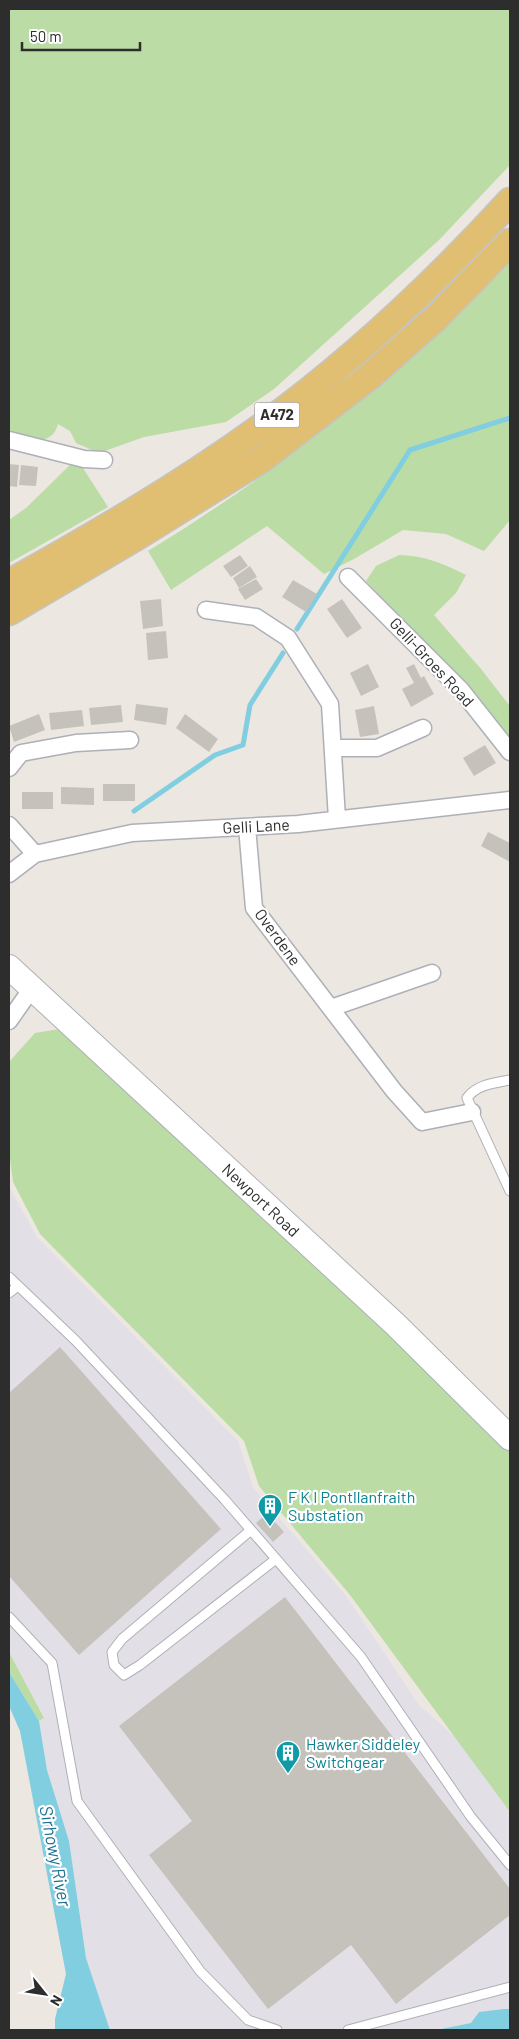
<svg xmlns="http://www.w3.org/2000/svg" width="519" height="2039" font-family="Barlow,sans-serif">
  <rect width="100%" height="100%" fill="#ece7e1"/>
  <path fill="#e2e0e6" d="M9,1186l28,51 201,204 15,46 94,110 72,108 43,38 48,32v234h-6l-33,14 -35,7h-326l-24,-72 -17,-117 -22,-71 -8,-49 5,-3 -35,-66z"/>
  <path fill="#bbdca5" d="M9,9h501v156l-71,75 -165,149 -48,33 -82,15 -45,16 -23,-10 -6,-12 -12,-7c-1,3 -3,9 -6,11 -11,11 -32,-1 -43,-5z
    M510,259v261l-26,31 -38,-17 -43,-4 -49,29 -30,15 -57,-48 -96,64 -23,-39c87,-53 171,-114 247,-181 40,-35 77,-74 115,-111z
    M72,463l9,2 27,42 -99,56v-43l17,-12z
    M399,555c27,1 43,8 67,20l-10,18 -22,22 47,54 28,36 1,-1v36l-70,-81 -74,-78 10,-15z
    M60,1029l450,418v365l-160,-217 -91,-109 -15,-45 -204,-207 -27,-52 -4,-30v-90l26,-29z
    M9,1652l35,66 -5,3 -30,-49z"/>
  <path fill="#81cee1" d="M9,1672l30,49 8,49 22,71 17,117 24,72h-55v-11l11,-45 -46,-243 -11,-25z
    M504,2009h6v21h-74l35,-7 8,-11z"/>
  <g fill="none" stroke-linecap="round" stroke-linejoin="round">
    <path stroke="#81cee1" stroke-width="5" d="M297,629l113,-179 100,-32
      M134,811l81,-56 28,-10 7,-40 33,-52"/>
  </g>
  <path fill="#c5c2bc" d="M9,464l10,1 -2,22 -8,-1z
    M21,465l17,2 -2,19 -17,-1z
    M240,555l8,11 -17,11 -8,-11z
    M250,566l7,11 -18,11 -6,-10z
    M256,579l7,10 -18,11 -7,-11z
    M293,580l24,14 -11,18 -24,-15z
    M161,599l2,27 -20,3 -3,-28z
    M342,599l20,29 -15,10 -20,-29z
    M166,631l2,27 -20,2 -2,-27z
    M368,664l11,23 -18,9 -11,-23z
    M414,664l7,14 3,-2 10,18 -23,13 -9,-18 12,-6 -8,-15z
    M136,704l32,4 -2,17 -32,-5z
    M121,705l2,17 -32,3 -2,-17z
    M374,706l5,28 -19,3 -5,-27z
    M82,710l2,16 -33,4 -2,-17z
    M39,714l6,16 -31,12 -5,-16z
    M185,714l33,25 -9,13 -33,-24z
    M485,745l11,18 -22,13 -11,-18z
    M103,784h32v17h-32z
    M61,787l33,1v17l-33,-1z
    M22,792h31v17h-31z
    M488,832l22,11v19l-29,-16z
    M60,1347l161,182 -142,126 -70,-79v-183z
    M267,1513l17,19 -11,10 -17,-19z
    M285,1597l225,292v26l-114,89 -45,-59 -83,64 -119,-154 43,-34 -73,-95z"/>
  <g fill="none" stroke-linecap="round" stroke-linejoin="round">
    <defs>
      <path id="lane" d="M510,1080c-15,3 -33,4 -43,18l43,93
        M9,1277l67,64 149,159 136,157 110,160 39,48
        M9,1293l9,-7
        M251,1530l-129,109 -10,13 2,13 10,10 16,-10 136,-106
        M9,1617l43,46 25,138 123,170 48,49 29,10
        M348,2030l162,-43"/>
      <path id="street" d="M9,440l75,19 20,1
        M348,577l113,113 49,62
        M206,610l50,7 32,21 42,66 7,115
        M333,748h44l46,-20
        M9,768l12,-15 55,-10 54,-3
        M9,825l26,29
        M247,827l7,81 140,183 28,31 50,-10
        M9,874l26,-20 97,-21 166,-9 212,-24
        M331,1008l101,-35
        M9,1021l23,-33"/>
      <path id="secondary" d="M9,967l386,357 115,114"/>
      <path id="primary" d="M9,583c84,-47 167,-95 245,-151 93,-66 179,-147 256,-231
        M9,612l129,-76 124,-77 107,-82 67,-59 74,-76"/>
    </defs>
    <use href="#lane" stroke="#adb0b7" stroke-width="11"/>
    <use href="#street" stroke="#adb0b7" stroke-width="19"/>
    <use href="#secondary" stroke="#adb0b7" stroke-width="26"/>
    <use href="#primary" stroke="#c4c4c4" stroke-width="29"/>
    <use href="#lane" stroke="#fff" stroke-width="9"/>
    <use href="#street" stroke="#fff" stroke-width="16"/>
    <use href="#secondary" stroke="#fff" stroke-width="24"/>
    <use href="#primary" stroke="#e1bf72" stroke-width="26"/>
  </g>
  <defs>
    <symbol id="building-pin" viewBox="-11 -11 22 30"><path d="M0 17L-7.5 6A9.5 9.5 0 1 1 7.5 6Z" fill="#0f9aa8" stroke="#fff"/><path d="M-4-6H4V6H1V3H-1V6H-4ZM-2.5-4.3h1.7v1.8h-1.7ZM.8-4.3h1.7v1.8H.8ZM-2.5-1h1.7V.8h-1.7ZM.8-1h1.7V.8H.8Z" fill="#fff"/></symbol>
  </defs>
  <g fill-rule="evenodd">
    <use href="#building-pin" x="256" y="1492" width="28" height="38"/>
    <use href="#building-pin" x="274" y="1739" width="28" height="38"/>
  </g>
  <g text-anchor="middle" stroke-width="4.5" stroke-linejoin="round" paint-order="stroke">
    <rect fill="#fff" stroke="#6c6c6c" stroke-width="1" x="254.5" y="402.5" width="45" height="25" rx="4"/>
    <g font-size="15" font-weight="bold" fill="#2d2d2d">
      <text x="277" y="420">A472</text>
    </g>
    <g font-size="16" fill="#2d2d2d" stroke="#fff">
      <text transform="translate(432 662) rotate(47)" y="6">Gelli-Groes Road</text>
      <text transform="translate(256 826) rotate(-3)" y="6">Gelli Lane</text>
      <text transform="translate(278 937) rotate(54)" y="6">Overdene</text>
      <text transform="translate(261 1200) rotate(43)" y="6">Newport Road</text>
    </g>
    <g font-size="16" fill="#0d838f" stroke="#fff" text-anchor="start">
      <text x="288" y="1503">F K I Pontllanfraith<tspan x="288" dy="18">Substation</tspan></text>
      <text x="306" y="1750">Hawker Siddeley<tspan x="306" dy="18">Switchgear</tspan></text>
    </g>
    <g font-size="18" font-style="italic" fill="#1e708f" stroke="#fff">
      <text transform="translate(55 1856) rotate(79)" y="6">Sirhowy River</text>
    </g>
  </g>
  <rect width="519" height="2039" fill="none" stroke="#2d2d2d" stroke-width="20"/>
  <g transform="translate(45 1994) rotate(120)" stroke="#ffffff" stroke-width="4" paint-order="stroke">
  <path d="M0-4L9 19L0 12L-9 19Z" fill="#2d2d2d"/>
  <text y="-8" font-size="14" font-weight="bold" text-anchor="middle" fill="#2d2d2d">N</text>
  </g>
  <path d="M22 42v8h118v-8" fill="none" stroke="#2d2d2d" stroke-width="2.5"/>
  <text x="30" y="42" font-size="15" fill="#2d2d2d" stroke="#ffffff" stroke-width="4" paint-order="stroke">50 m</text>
</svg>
